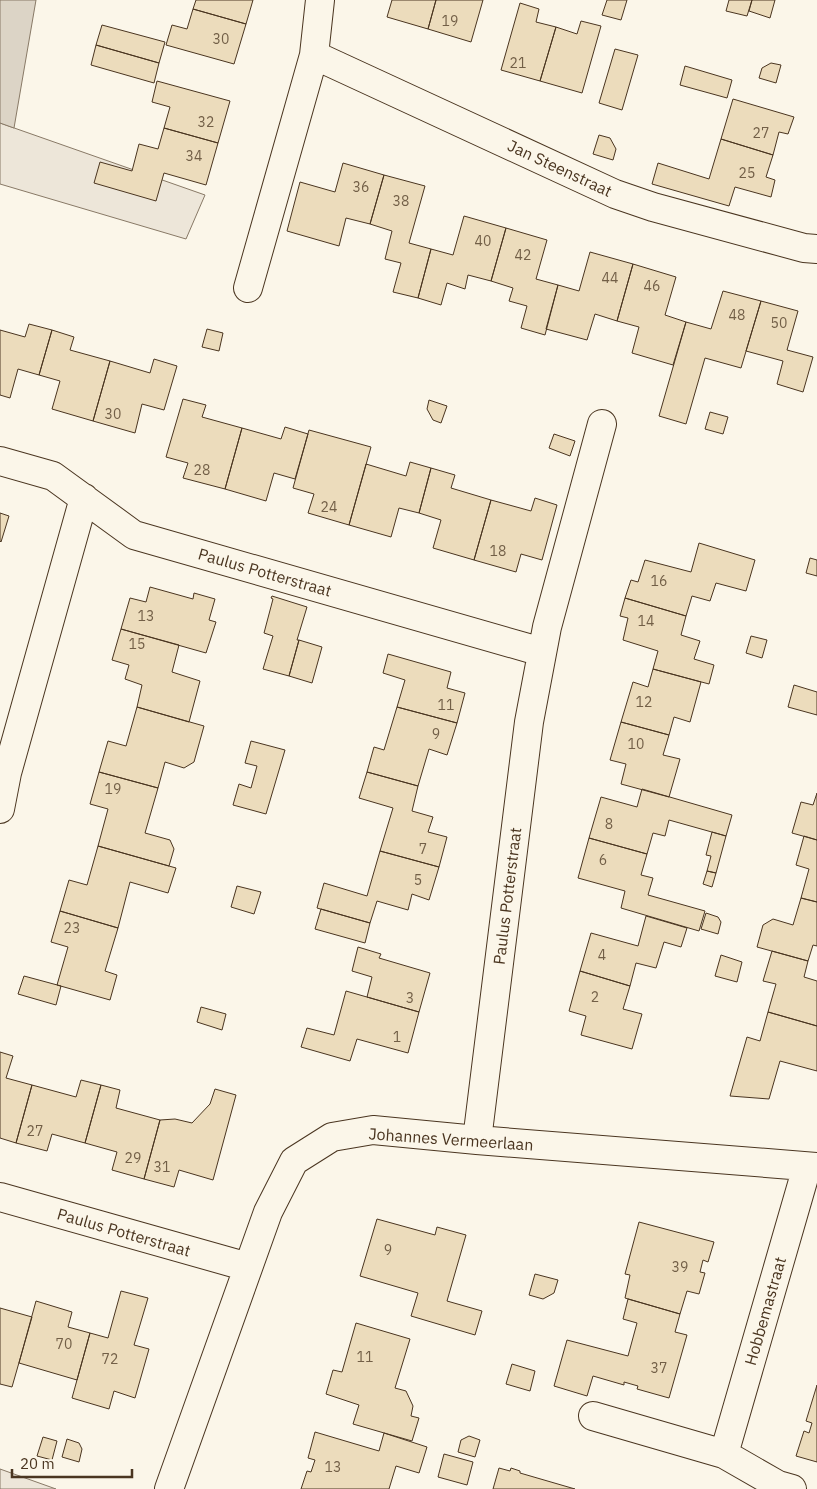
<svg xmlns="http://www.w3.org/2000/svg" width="817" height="1489" font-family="'IBM Plex Sans',sans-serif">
  <rect width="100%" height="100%" fill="#fbf6e9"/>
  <path fill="#ede6d9" stroke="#887966" d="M0,123l205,72 -19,44 -186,-55z
    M0,1469l56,20h-56z"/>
  <path fill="#dcd4c6" stroke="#887966" d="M0,0h36l-22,128 -14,-5z"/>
  <path fill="#ecdcbc" stroke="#4a3520" d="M196,0h57l-7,24 -53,-15z
    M392,0h44l-8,29 -41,-12z
    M436,0h47l-12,42 -43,-13z
    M607,0h20l-6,20 -19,-5z
    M729,0h23l-5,16 -21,-5z
    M752,0h23l-5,18 -21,-7z
    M520,3l19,6 -3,13 20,5 -16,54 -39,-11z
    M193,9l53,15 -12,40 -68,-19 6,-20 15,4z
    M581,21l20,5 -19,67 -42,-12 16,-54 21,7z
    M102,25l63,17 -6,21 -63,-18z
    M96,45l63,18 -5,20 -63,-18z
    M615,49l23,6 -16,55 -23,-7z
    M771,63l10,2 -5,18 -17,-5 3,-10z
    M685,66l47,14 -5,18 -47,-13z
    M157,81l73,20 -12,42 -54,-15 6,-21 -18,-5z
    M733,99l61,18 -6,17 -9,-2 -6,23 -52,-16z
    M164,128l54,15 -12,42 -42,-12 -8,28 -62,-18 6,-21 32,9 7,-27 19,5z
    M599,135l11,3 6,11 -3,11 -20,-6z
    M721,139l52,16 -7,22 9,3 -4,17 -36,-10 -6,19 -77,-22 6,-21 51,16z
    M343,163l41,12 -14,49 -24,-6 -7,28 -52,-15 13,-49 35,10z
    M384,175l41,11 -16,57 22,6 -13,49 -25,-6 8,-29 -16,-4 7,-28 -22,-7z
    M464,216l42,12 -15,53 -23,-6 -3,14 -18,-6 -6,22 -23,-7 13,-49 22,6z
    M506,228l41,12 -11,39 22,6 -13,50 -24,-7 6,-22 -18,-5 4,-13 -22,-7z
    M590,252l43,12 -16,57 -22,-7 -8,26 -41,-11 12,-44 21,6z
    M633,264l43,13 -11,38 21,7 -13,43 -41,-12 7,-26 -22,-6z
    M723,291l38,10 -20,67 -36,-10 -19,66 -27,-8 27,-94 25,7z
    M761,301l37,10 -11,39 26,7 -10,35 -26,-8 6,-23 -37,-10z
    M29,324l23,6 -13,45 -21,-6 -8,29 -10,-3v-65l25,7z
    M207,329l16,4 -4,18 -17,-4z
    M52,330l22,7 -4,13 40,11 -17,60 -41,-12 8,-28 -21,-6z
    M154,359l23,7 -13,44 -22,-6 -7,29 -42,-12 17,-60 40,12z
    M183,399l23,6 -4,12 40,11 -17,61 -42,-11 5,-15 -22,-6z
    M429,400l18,6 -6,17 -8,-3 -6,-11z
    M710,412l18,5 -5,17 -18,-5z
    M285,427l23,7 -13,45 -21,-6 -8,28 -41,-12 17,-61 39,11z
    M309,430l62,17 -22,78 -41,-12 6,-19 -21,-6z
    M554,434l21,7 -5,15 -21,-8z
    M410,462l21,6 -12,45 -20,-5 -8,29 -42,-12 17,-61 40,12z
    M431,468l24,7 -4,13 40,12 -17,60 -41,-12 8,-28 -22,-7z
    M535,498l22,7 -15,55 -21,-6 -5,18 -42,-12 17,-60 40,11z
    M0,513l9,3 -8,26 -1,-1z
    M699,543l56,17 -9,31 -30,-8 -6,18 -18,-5 -6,20 -61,-18 6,-18 7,2 7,-22 46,12z
    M810,558l7,2v16l-11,-3z
    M150,587l43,12 1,-6 21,6 -6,21 7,2 -10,31 -85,-24 9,-31 16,4z
    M272,596l35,11 -10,33h2l-10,36 -26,-7 10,-33 -9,-3 9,-34 -2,-1z
    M625,598l61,18 -5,19 19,6 -6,18 20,6 -5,19 -56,-15 5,-18 -35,-11 5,-22 -8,-2z
    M121,629l58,16 -7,27 28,9 -11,41 -52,-15 5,-22 -17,-6 4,-14 -17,-5z
    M751,636l16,4 -5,18 -16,-5z
    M299,640l23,7 -10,36 -23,-7z
    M388,654l63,18 -4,16 18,5 -8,30 -60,-16 8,-27 -22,-7z
    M653,669l48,13 -11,40 -16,-5 -5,18 -48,-13 12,-40 15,5z
    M794,685l23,7v23l-29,-8z
    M137,707l67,19 -10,36 -10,6 -19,-6 -7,26 -59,-16 9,-31 18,5z
    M397,707l60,16 -10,32 -18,-6 -11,37 -51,-14 7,-25 10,3z
    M621,722l48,13 -6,20 17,4 -11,38 -48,-13 5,-20 -16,-4z
    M251,741l34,9 -19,64 -33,-9 6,-21 12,4 6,-22 -12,-3z
    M99,772l59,16 -13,45 25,7 4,9 -5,17 -71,-20 10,-37 -18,-5z
    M367,772l51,14 -6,25 21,6 -5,15 19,5 -8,30 -59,-16 13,-43 -34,-10z
    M642,789l90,26 -6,21 -57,-16 -4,16 -12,-3 -6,21 -58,-16 12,-41 36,10z
    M817,793v47l-25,-7 9,-31 12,3z
    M712,832l14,4 -10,37 -9,-2 4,-15 -5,-1z
    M804,836l13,4v62l-16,-4 8,-29 -13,-4z
    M589,838l58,16 -6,21 12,3 -5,17 57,16 -6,20 -78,-23 4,-17 -47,-13z
    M98,846l78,22 -8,25 -38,-11 -12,46 -58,-17 9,-31 18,5z
    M380,851l59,16 -10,33 -17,-6 -4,16 -31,-9 -7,22 -53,-15 7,-25 43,13z
    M707,871l9,2 -4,14 -9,-3z
    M237,886l24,6 -7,22 -23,-7z
    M801,898l16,4v44l-4,-1 -5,16 -51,-14 6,-22 10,-6 20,6z
    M321,909l49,14 -5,20 -50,-14z
    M60,911l58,17 -13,43 12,4 -7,25 -53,-15 11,-38 -17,-5z
    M706,913l12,4 3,5 -3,12 -17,-5z
    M646,916l41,12 -6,19 -17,-5 -8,26 -20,-5 -6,23 -50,-15 11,-38 47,13z
    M358,947l23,7 -2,4 51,15 -11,39 -52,-15 5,-20 -20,-6z
    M772,951l36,10 -4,16 13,4v45l-49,-14 8,-28 -13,-3z
    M721,955l21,7 -5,20 -22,-6z
    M580,971l50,15 -7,23 19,5 -10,35 -51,-14 5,-19 -17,-5z
    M24,976l37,10 -5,19 -38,-11z
    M346,991l73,21 -11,41 -51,-14 -7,22 -49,-14 6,-19 27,7z
    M201,1007l25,7 -4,16 -25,-8z
    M768,1012l49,14v45l-37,-10 -11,38 -39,-3 17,-59 13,4z
    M0,1052l13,4 -7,22 26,7 -16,58 -16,-5z
    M81,1080l20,5 -16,58 -33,-9 -5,17 -31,-8 16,-58 44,12z
    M101,1085l19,5 -4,18 44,12 -16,59 -32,-9 5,-18 -32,-9z
    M215,1089l21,6 -23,85 -34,-10 -5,17 -30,-8 16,-59 15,-1 17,4 18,-19z
    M377,1219l58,16 2,-8 29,8 -19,66 35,10 -7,24 -64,-19 7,-23 -58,-17z
    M639,1222l75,20 -6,20 -5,-2 -3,12 5,1 -6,21 -12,-3 -7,23 -55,-16 5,-23 -5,-1z
    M535,1274l23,6 -4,13 -11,6 -14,-4z
    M121,1291l27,7 -14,47 15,4 -14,49 -21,-7 -5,18 -37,-11 18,-65 18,5z
    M628,1299l52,15 -5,18 12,3 -18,63 -32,-9 1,-3 -14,-4v3l-31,-9 -6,20 -33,-10 13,-46 61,16 9,-33 -14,-4z
    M36,1301l36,11 -4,15 22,6 -13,47 -58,-17z
    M0,1308l32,9 -20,70 -12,-3z
    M356,1323l54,16 -15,49 11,3 7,15 -2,10 8,2 -7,23 -59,-17 6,-19 -33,-11 7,-24 9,2z
    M512,1364l23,7 -5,20 -24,-7z
    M817,1385v77l-21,-6 8,-25 5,2 3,-10 -6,-2z
    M315,1432l64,19 5,-18 43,14 -8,26 -23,-7 -7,23h-88l6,-18 4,1 4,-12 -7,-2z
    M469,1436l11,4 -5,17 -17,-5 3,-12z
    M43,1437l14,4 -5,19 -15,-4z
    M67,1439l12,4 3,6 -3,13 -17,-5z
    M444,1454l29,8 -6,23 -29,-8z
    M499,1468l11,3 1,-3 9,3v2l55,16h-82z"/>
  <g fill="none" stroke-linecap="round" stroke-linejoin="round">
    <defs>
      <path id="minor" d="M314,55l301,139 38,13 151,41 13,1
        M248,288l66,-233 6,-55
        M0,461l53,15 81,59 408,117
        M0,809l7,-36 77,-275
        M477,1140l52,-418 18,-95 55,-203
        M0,1197l248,70
        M593,1416l131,38 54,31 14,4
        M724,1454l83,-287
        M169,1489l99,-277 26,-51 38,-24 41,-7 104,10 340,27"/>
    </defs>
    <use href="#minor" stroke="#4a3520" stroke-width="30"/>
    <use href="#minor" stroke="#fbf6e9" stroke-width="28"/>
  </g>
  <g text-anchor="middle" stroke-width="4" stroke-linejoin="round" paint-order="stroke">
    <g font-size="14" fill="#725f47">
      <text x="450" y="26">19</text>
      <text x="221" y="44">30</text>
      <text x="518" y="68">21</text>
      <text x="206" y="127">32</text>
      <text x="761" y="138">27</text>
      <text x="194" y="161">34</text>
      <text x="747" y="178">25</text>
      <text x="361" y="192">36</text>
      <text x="401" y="206">38</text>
      <text x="483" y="246">40</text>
      <text x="523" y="260">42</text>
      <text x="610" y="283">44</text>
      <text x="652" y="291">46</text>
      <text x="737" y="320">48</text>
      <text x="779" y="328">50</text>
      <text x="113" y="419">30</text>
      <text x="202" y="475">28</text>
      <text x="329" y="512">24</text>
      <text x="498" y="556">18</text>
      <text x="659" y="586">16</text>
      <text x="146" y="621">13</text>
      <text x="646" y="626">14</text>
      <text x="137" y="649">15</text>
      <text x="644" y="707">12</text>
      <text x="446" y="710">11</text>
      <text x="436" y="739">9</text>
      <text x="636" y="749">10</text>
      <text x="113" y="794">19</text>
      <text x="609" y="829">8</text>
      <text x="423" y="854">7</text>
      <text x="603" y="865">6</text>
      <text x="418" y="885">5</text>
      <text x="72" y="933">23</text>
      <text x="602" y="960">4</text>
      <text x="595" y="1002">2</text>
      <text x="410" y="1003">3</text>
      <text x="397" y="1042">1</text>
      <text x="35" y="1136">27</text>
      <text x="133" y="1163">29</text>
      <text x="162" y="1172">31</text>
      <text x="388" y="1255">9</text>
      <text x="680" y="1272">39</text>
      <text x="64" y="1349">70</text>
      <text x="365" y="1362">11</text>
      <text x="110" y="1364">72</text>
      <text x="659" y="1373">37</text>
      <text x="333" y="1472">13</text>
    </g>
    <g font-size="16" fill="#4a3520" stroke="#fbf6e9">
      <text transform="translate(560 168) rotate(25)" y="6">Jan Steenstraat</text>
      <text transform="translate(265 572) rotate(16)" y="6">Paulus Potterstraat</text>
      <text transform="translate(507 896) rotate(-83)" y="6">Paulus Potterstraat</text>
      <text transform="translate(451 1139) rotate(4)" y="6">Johannes Vermeerlaan</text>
      <text transform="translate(124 1232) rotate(16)" y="6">Paulus Potterstraat</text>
      <text transform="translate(765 1311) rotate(-74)" y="6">Hobbemastraat</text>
    </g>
  </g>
  <path d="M12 1469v8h120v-8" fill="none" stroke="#4a3520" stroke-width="2.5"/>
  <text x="20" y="1469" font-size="15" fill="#4a3520" stroke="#fbf6e9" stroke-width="4" paint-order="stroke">20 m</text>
</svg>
